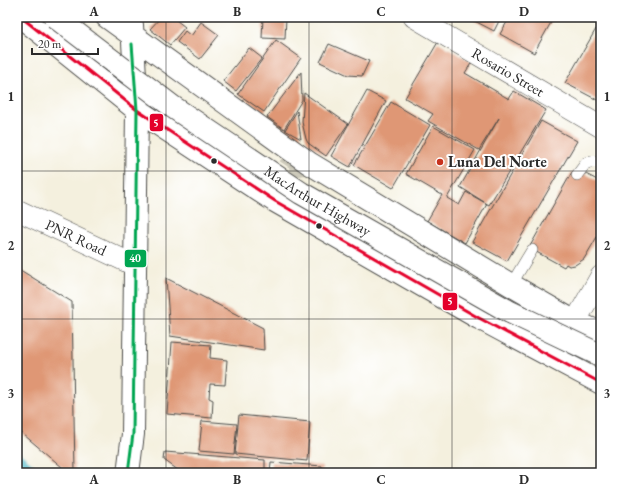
<svg xmlns="http://www.w3.org/2000/svg" width="618" height="490" font-family="'EB Garamond',serif">
  <rect width="100%" height="100%" fill="#fff"/>
  <filter id="ink" filterUnits="userSpaceOnUse"><feTurbulence type="fractalNoise" baseFrequency=".025" numOctaves="2"/><feDisplacementMap in="SourceGraphic" scale="8" xChannelSelector="R" yChannelSelector="G"/><feConvolveMatrix kernelMatrix="1 2 1 2 8 2 1 2 1" color-interpolation-filters="sRGB"/></filter>
  <filter id="wash" filterUnits="userSpaceOnUse"><feTurbulence type="fractalNoise" baseFrequency=".012" numOctaves="4" result="noise"/><feDisplacementMap in="SourceGraphic" scale="16" xChannelSelector="R" yChannelSelector="G"/><feGaussianBlur stdDeviation="0.9" result="paint"/><feColorMatrix in="noise" values="0 0 0 0 0 0 0 0 0 0 0 0 0 0 0 0 0 1.4 0 .05"/><feComposite in="paint" operator="in"/></filter>
  <g filter="url(#wash)">
    <rect width="100%" height="100%" fill="#f4f0de"/>
    <g fill="none" stroke-linecap="round" stroke-linejoin="round">
      <path stroke="#4bb8c7" stroke-width="7" d="M17,455l21,18"/>
    </g>
    <g id="blocks">
      <path fill="#df9775" d="M161,17h11l13,10 -15,18 -20,-16z
        M263,17h23l-1,22 -23,-1z
        M467,17h34l-7,14z
        M510,17h44l-20,36 -34,-19z
        M201,22l18,13 -19,24 -23,-17 8,-11 6,5z
        M596,29l5,2v71l-36,-19z
        M276,40l25,18 -37,54 -26,-18z
        M438,42l34,20 -7,11 44,26 5,-8 32,19 -57,95 -29,-18 39,-69 -20,32 -51,-29 5,-7 -28,-16z
        M329,44l40,17 -7,15 -14,-1 -28,-13z
        M249,48l13,10 -26,33 -13,-10z
        M301,72l1,28 -18,29 -17,-12z
        M367,91l19,10 -36,66 -19,-11z
        M304,93l44,31 -22,32 -18,-13 -2,-4 -4,-17z
        M391,102l39,23 -37,63 -39,-23z
        M297,111l4,28 -16,-9z
        M541,121l36,20 -70,120 -35,-19z
        M433,126l42,24 -28,48 12,7 7,-13 21,12 -22,39 -38,-22 15,-26 -36,-21z
        M572,172l9,5 3,-4 17,9v48l-17,29 -9,6 -6,1 -3,-2 -2,3 -35,-19z
        M17,268l55,34 3,171h-6l-52,-44z
        M166,278l97,50 1,22 -94,-14z
        M172,342l39,3 -1,13 17,2 -2,25 -15,-1 -1,14 4,2 -1,18 -45,-4z
        M239,415l71,7 -3,39 -72,-7z
        M202,421l35,3 -3,30 -35,-3z
        M165,452l100,8v13h-83l-18,-13z
        M271,462l51,4v7h-52z"/>
    </g>
  </g>
  <g filter="url(#ink)">
    <use href="#blocks" fill-opacity="0" stroke="#494946" stroke-width="1"/>
    <g fill="none" stroke-linecap="round" stroke-linejoin="round">
      <path stroke="#ccc9ba" stroke-width="22" stroke-dasharray="22 11" stroke-linecap="butt" d="M276,197l3,-15 10,-15 20,-4"/>
      <defs>
        <path id="lane" d="M577,175l9,-12 10,-2 5,3
          M511,285l21,-35"/>
        <g id="street">
          <path id="s1" d="M414,17l187,110"/>
          <path id="s2" d="M17,210l117,55"/>
          <path d="M575,322l26,-46"/>
        </g>
        <path id="secondary" d="M21,17l116,93 138,91 204,117 122,65
          M107,17l202,146 202,122 64,37 26,11
          M128,473l5,-39 4,-324 -5,-85"/>
      </defs>
      <use href="#lane" stroke="#494946" stroke-width="12"/>
      <use href="#street" stroke="#494946" stroke-width="22"/>
      <use href="#secondary" stroke="#494946" stroke-width="24"/>
      <use href="#lane" stroke="#fff" stroke-width="11"/>
      <use href="#street" stroke="#fff" stroke-width="21"/>
      <use href="#secondary" stroke="#fff" stroke-width="22"/>
      <defs>
        <g id="highway-bridge">
          <path id="s3" d="M55,17l118,90 128,86 209,119 90,43"/>
        </g>
      </defs>
      <use href="#highway-bridge" stroke="#494946" stroke-width="24" stroke-linecap="butt"/>
      <use href="#highway-bridge" stroke="#fff" stroke-width="22"/>
      <defs>
        <path id="bus-1" d="M21,17l116,93 138,91 204,117 122,65"/>
        <path id="bus-2" d="M128,473l5,-39 4,-324 -5,-66"/>
      </defs>
      <use href="#bus-1" stroke="#fff" stroke-width="6"/>
      <use href="#bus-2" stroke="#fff" stroke-width="6"/>
      <use href="#bus-1" stroke="#e4002b" stroke-width="3"/>
      <use href="#bus-2" stroke="#00a651" stroke-width="3"/>
    </g>
  </g>
  <path fill="none" stroke="#2b2b2b" stroke-width="1" stroke-opacity="0.55" d="M166,17v456M309,17v456M452,17v456M17,171h584M17,319h584"/>
  <g fill="#2b2b2b" stroke="#fff" stroke-width="1.5">
    <circle cx="214" cy="161" r="3.5"/>
    <circle cx="319" cy="226" r="3.5"/>
  </g>
  <circle fill="#c8321e" stroke="#fff" stroke-width="1.5" cx="440" cy="162" r="4"/>
  <g text-anchor="middle" stroke-width="4" stroke-linejoin="round" paint-order="stroke">
    <g font-size="15" fill="#2b2b2b" stroke="#fff">
      <text dy="5" stroke="none"><textPath href="#s1" startOffset="109">Rosario Street</textPath></text>
      <text dy="5" stroke="none"><textPath href="#s3" startOffset="321">MacArthur Highway</textPath></text>
      <text dy="5" stroke="none"><textPath href="#s2" startOffset="65">PNR Road</textPath></text>
    </g>
    <g font-size="15" font-weight="bold" fill="#2b2b2b" stroke="#fff" text-anchor="start">
      <text x="448" y="167">Luna Del Norte</text>
    </g>
  </g>
  <g stroke="#fff" stroke-width="1.5">
    <rect x="149" y="113" width="15" height="19" rx="4" fill="#e4002b"/>
    <rect x="124" y="249" width="23" height="19" rx="4" fill="#00a651"/>
    <rect x="442" y="292" width="16" height="19" rx="4" fill="#e4002b"/>
  </g>
  <g font-size="11" text-anchor="middle" font-weight="bold" fill="#fff">
    <text x="156" y="127">5</text>
    <text x="135" y="262">40</text>
    <text x="450" y="305">5</text>
  </g>
  <rect width="618" height="490" fill="none" stroke="#fff" stroke-width="44"/>
  <path d="M32 48v6h66v-6" fill="none" stroke="#2b2b2b" stroke-width="2"/>
  <text x="38" y="48" font-size="12" fill="#2b2b2b" stroke="#ffffff" stroke-width="3" paint-order="stroke">20 m</text>
  <rect x="22" y="22" width="574" height="446" fill="none" stroke="#2b2b2b" stroke-width="1.5"/>
  <g font-size="13" text-anchor="middle" font-weight="bold" fill="#2b2b2b">
    <text x="94" y="16">A</text>
    <text x="237" y="16">B</text>
    <text x="381" y="16">C</text>
    <text x="524" y="16">D</text>
    <text x="11" y="101">1</text>
    <text x="607" y="101">1</text>
    <text x="11" y="250">2</text>
    <text x="607" y="250">2</text>
    <text x="11" y="398">3</text>
    <text x="607" y="398">3</text>
    <text x="94" y="484">A</text>
    <text x="237" y="484">B</text>
    <text x="381" y="484">C</text>
    <text x="524" y="484">D</text>
  </g>
</svg>
